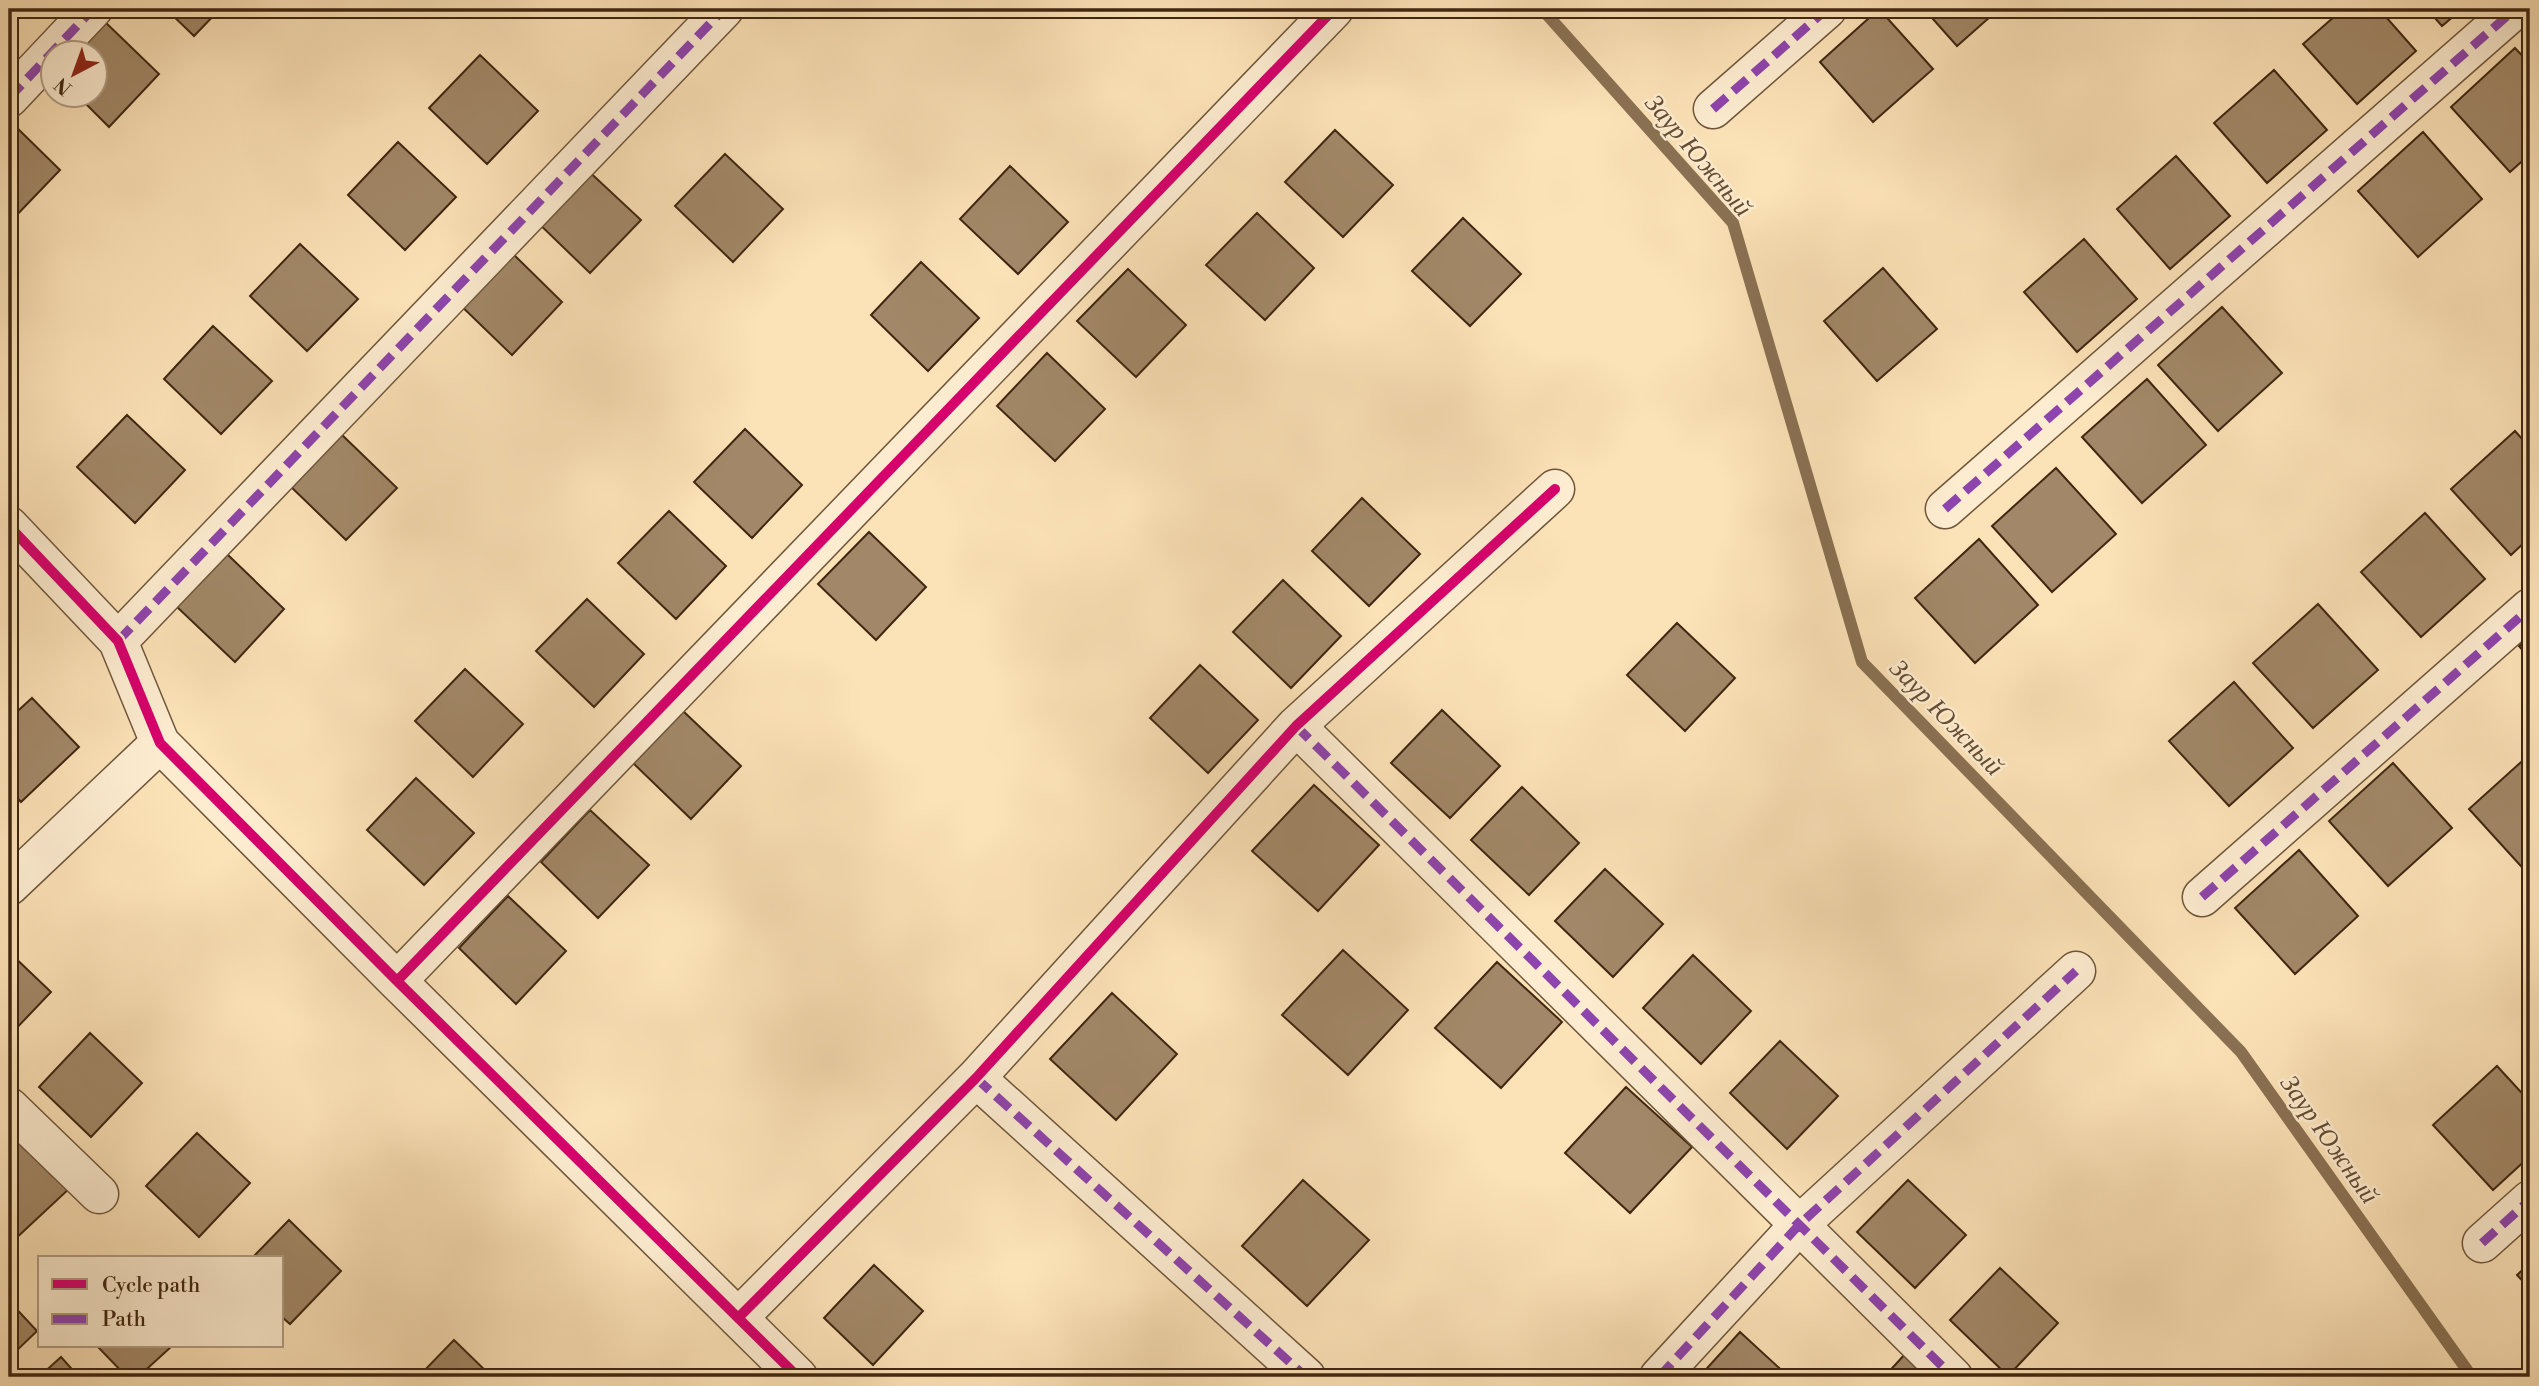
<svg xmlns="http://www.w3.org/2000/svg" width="2539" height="1386" font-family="'Libre Bodoni',serif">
  <rect width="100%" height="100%" fill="#fce2b7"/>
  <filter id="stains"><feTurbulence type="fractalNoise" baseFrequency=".00286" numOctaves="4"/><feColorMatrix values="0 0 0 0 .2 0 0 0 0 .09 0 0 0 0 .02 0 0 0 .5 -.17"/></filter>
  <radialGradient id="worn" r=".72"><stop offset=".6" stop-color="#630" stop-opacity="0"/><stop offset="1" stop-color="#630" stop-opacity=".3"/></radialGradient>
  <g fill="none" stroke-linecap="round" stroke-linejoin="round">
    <path stroke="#8a7153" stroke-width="12" d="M1542,9l191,214 129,439 379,390 231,325"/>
  </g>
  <path fill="#a28868" stroke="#402712" stroke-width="2" d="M166,9h54l-26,27z
    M1879,9l54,60 -60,53 -53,-60z
    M1924,9h75l-42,37z
    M2343,9h36l37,42 -59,53 -54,-60z
    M2427,9h35l-20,17z
    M102,19l57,55 -50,53 -33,-33h18v-42h-25z
    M2515,48l15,16v90l-20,18 -59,-65z
    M480,55l58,56 -51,53 -58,-56z
    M2274,70l53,60 -60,53 -53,-60z
    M9,120l51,50 -50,52 -1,-1z
    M1335,130l58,55 -50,52 -58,-55z
    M2423,132l59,67 -64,58 -60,-66z
    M398,142l58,55 -51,53 -57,-55z
    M725,154l58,55 -50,53 -58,-56z
    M2176,156l54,60 -60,53 -53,-60z
    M582,165l59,55 -51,53 -57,-55z
    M1010,166l58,56 -50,52 -58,-55z
    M1257,213l57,55 -49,52 -59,-55z
    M1463,218l58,56 -51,52 -58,-55z
    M2084,239l53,60 -60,53 -53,-60z
    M300,244l58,55 -51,52 -57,-55z
    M505,246l57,56 -50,53 -58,-56z
    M921,262l58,56 -51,53 -57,-56z
    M1883,268l54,61 -60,52 -53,-60z
    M1128,269l58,56 -50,52 -59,-56z
    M2222,307l60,66 -64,58 -60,-66z
    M213,326l59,55 -51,53 -57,-55z
    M1047,353l58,56 -50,52 -58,-55z
    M2147,379l59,66 -64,58 -60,-66z
    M127,415l58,55 -50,53 -58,-56z
    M745,429l57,56 -50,53 -58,-56z
    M2515,431l15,17v89l-19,18 -60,-66z
    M339,432l58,56 -51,52 -58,-56z
    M2056,468l60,66 -64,58 -60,-66z
    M1362,498l58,56 -51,52 -57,-55z
    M669,511l57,55 -50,53 -58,-56z
    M2425,513l60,66 -64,58 -60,-65z
    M869,532l57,55 -50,53 -58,-56z
    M1979,539l59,66 -63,58 -60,-65z
    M227,554l57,55 -49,53 -59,-56z
    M1283,580l58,56 -50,52 -58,-56z
    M587,599l57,55 -50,53 -58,-56z
    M2318,604l60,66 -65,58 -60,-65z
    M1677,623l58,55 -50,53 -58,-56z
    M2530,636v23l-11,-13z
    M1200,665l58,55 -50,53 -58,-55z
    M465,669l58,55 -50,53 -58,-56z
    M2234,682l59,66 -64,58 -60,-65z
    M32,698l47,49 -58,55 -12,-13v-70z
    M1442,710l58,56 -50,52 -59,-55z
    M683,711l58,55 -50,53 -58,-56z
    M2530,754v119l-1,2 -60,-66z
    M2393,763l59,65 -64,58 -59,-65z
    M416,778l58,55 -50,52 -57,-55z
    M1314,785l65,60 -61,66 -66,-60z
    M1522,787l57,56 -50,52 -58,-55z
    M590,810l59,55 -51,53 -57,-56z
    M2299,850l59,66 -63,58 -60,-66z
    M1605,869l58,55 -50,53 -58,-56z
    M508,896l58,55 -50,53 -57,-56z
    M1343,950l65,60 -60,65 -66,-60z
    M9,952l42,40 -42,44z
    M1693,955l58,56 -50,53 -58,-56z
    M1497,962l65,60 -61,66 -66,-60z
    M1112,993l65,61 -61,66 -66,-61z
    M90,1033l52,50 -51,54 -52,-50z
    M1780,1041l58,55 -51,53 -57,-56z
    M2497,1066l33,36v54l-37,34 -60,-65z
    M1626,1087l66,60 -62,66 -65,-60z
    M197,1133l53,50 -51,54 -53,-51z
    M24,1137l47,50 -58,54 -4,-4v-86z
    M1303,1180l66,60 -62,66 -65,-60z
    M1908,1180l58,55 -51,53 -58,-56z
    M289,1220l52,51 -51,53 -8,-7v-59h-30z
    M2530,1263v26l-13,-14z
    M874,1265l49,46 -50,54 -49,-47z
    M2000,1268l58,55 -50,53 -58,-56z
    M9,1301l28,30 -28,27z
    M1740,1332l49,45h-90z
    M454,1340l38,37h-74z
    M97,1346h75l-34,31h-11z
    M1906,1353l26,24h-48z
    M61,1357l18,20h-40z"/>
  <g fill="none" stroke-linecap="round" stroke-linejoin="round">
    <defs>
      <path id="minor" d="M9,98l84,-89
        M1713,109l114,-100
        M1945,509l570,-500
        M9,526l109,115 42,102 237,238 401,396
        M118,641l606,-632
        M1296,726l657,651
        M9,886l151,-143
        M2202,897l328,-289
        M397,981l937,-972
        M976,1078l330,299
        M9,1107l90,87
        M2482,1243l48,-43
        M738,1318l238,-240 320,-352 259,-237
        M1659,1377l140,-152 277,-254"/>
    </defs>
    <use href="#minor" stroke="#6f563b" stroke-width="41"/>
    <use href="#minor" stroke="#fdecd0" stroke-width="38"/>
    <path stroke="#8e44ad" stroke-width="9" stroke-dasharray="18 9" stroke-linecap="butt" d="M9,98l84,-89
      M1713,109l114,-100
      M1945,509l570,-500
      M118,641l606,-632
      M1296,726l657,651
      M2202,897l328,-289
      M976,1078l330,299
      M2482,1243l48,-43
      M1659,1377l140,-152 277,-254"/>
    <defs>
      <path id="cycleway" d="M9,526l109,115 42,102 237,238 401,396
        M397,981l937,-972
        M738,1318l238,-240 320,-352 259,-237"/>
    </defs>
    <use href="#cycleway" stroke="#fdecd0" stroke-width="15"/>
    <use href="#cycleway" stroke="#d6006c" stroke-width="10"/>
  </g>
  <g text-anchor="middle" stroke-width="5" stroke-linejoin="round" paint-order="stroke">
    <g font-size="26" font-style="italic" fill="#654c33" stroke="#fdecd0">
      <text transform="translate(1699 155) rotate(50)" y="9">Заур Южный</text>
      <text transform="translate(1947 717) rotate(46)" y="9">Заур Южный</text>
      <text transform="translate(2330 1139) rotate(55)" y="9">Заур Южный</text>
    </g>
  </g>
  <rect width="2539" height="1386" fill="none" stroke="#fce2b7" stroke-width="35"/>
  <rect x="10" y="10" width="2518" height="1365" fill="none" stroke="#402712" stroke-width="3.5"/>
  <rect x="18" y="18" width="2504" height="1351" fill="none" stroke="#402712" stroke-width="2"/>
  <rect x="38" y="1256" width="245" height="91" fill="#fdecd0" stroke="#b19d84" stroke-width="2"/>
  <rect x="52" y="1279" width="35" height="10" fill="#d6006c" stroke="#b19d84" stroke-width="2"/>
  <text x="102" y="1292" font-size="21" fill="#402712">Cycle path</text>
  <rect x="52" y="1314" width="35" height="10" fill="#8e44ad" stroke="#b19d84" stroke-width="2"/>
  <text x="102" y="1326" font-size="21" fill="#402712">Path</text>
  <g transform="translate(74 74) rotate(221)"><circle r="33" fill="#fdecd0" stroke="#b19d84" stroke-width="2"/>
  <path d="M0-5L12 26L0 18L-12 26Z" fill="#8f2418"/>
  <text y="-10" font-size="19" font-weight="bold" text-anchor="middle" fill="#402712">N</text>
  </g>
  <rect width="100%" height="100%" filter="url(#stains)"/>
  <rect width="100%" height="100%" fill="url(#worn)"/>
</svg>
